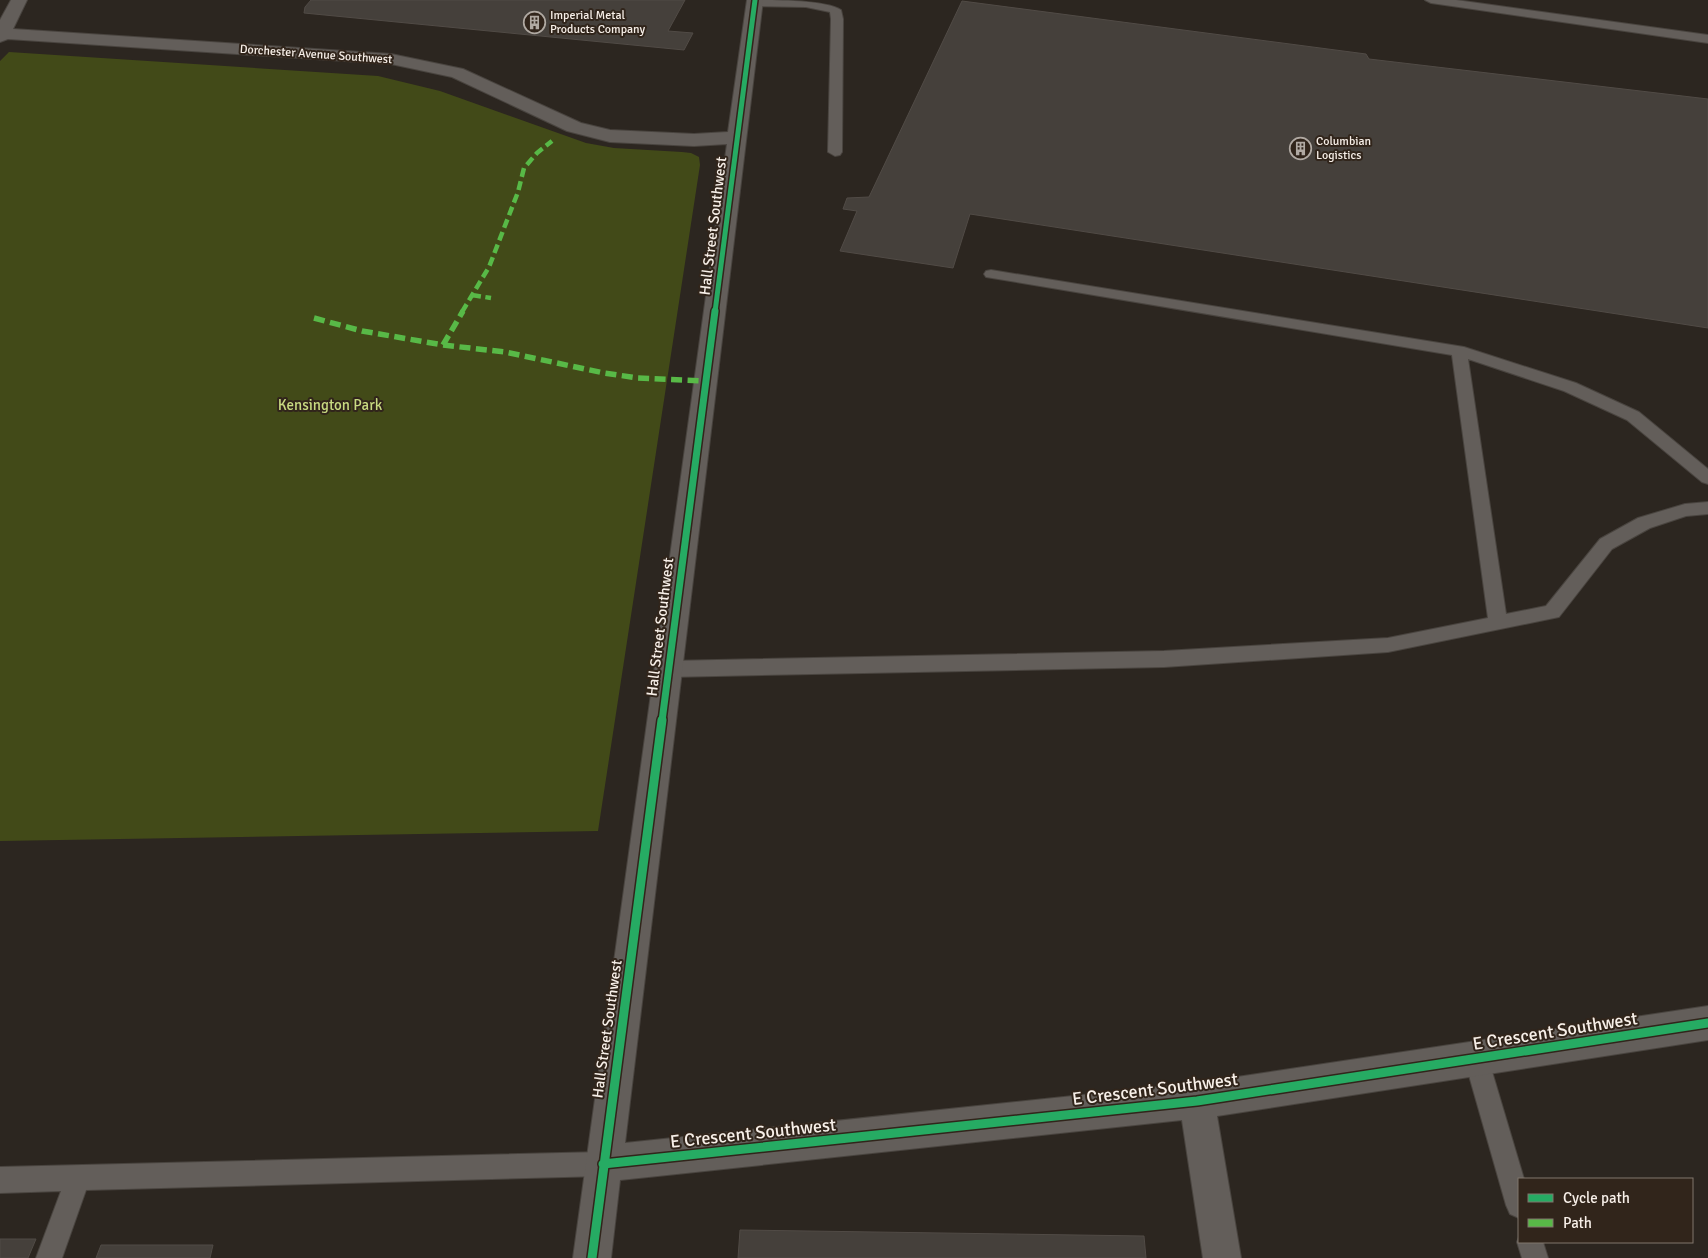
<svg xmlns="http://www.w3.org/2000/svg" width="1708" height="1258" font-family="Signika,sans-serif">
  <rect width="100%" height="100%" fill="#2c2620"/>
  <path fill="#424a18" d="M9,52l369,24 62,15 146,52 28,5 68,4 9,1 8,4 1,8 -102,666 -598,10v-780z"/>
  <path fill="#45403b" stroke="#514b46" d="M311,0h374l-17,31 25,2 -9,17 -380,-37 1,-6z
    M962,1l404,53 3,5 339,40v229l-738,-114 -17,54 -113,-17 17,-40 -14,-2 4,-11 22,-1z
    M740,1230l404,6 2,22h-408z
    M0,1239h36l-8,19h-28z
    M101,1245h112l-3,13h-114z"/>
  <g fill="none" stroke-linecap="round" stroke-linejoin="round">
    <defs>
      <path id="lane" d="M753,0c21,0 73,0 88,10l2,9 -1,133 -2,3 -5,1 -7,-4 3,-133 -1,-7 -24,-5 -51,-1 -6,-3z
        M1425,0h31l252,35v8l-277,-40z
        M991,270l473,77 112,36 63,29 69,57v15l-6,-2 -75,-62 -63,-29 -96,-32 38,255 40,-8 54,-67 38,-21 47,-14 23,-2v12l-22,2 -36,12 -38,21 -53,68 -171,35 -224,15 -495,10 -7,-3 -3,-5 3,-5 7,-3 495,-10 224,-13 100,-20 -36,-263 -466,-78 -2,-3 2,-3z
        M1476,1046l8,4 4,8 36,121h-5v39l-9,-4 -4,-9 -42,-147 4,-8z
        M603,1152l9,3 3,9 -3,9 -9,3 -517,14 -24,68h-26l25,-67 -61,2v-26z
        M1519,1237v5h24l5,16h-26l-5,-16z"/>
      <path id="street" d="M11,0h16l-14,29 378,25 72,15 118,54 29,7 84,4 34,-2 19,-132h16l-138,1143 572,-60 511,-77v34l-491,76 24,142h-38l-21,-138 -562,60 -9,78h-38l154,-1114 -33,2 -84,-4 -43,-11 -115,-54 -61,-13 -383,-25 -8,3v-22z"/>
    </defs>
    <use href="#lane" stroke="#49443f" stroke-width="2"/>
    <use href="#street" stroke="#49443f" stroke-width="2"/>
    <use href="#lane" fill="#635e5a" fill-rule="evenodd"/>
    <use href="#street" fill="#635e5a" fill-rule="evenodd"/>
    <path stroke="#58b947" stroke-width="4.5" stroke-dasharray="9 4.5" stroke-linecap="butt" d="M472,295l19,3
      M462,312l27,-45 29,-75 6,-24 13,-15 15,-12"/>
    <path stroke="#58b947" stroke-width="5.5" stroke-dasharray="11 5.5" stroke-linecap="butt" d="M314,318l48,13 81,14 62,7 99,21 34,5 68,3
      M443,345l20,-34"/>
    <defs>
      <path id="cycleway-far2" d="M715,312l40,-312"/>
      <path id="cycleway-far1" d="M662,721l53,-410"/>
      <path id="cycleway" d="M603,1164l594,-63 511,-78
        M592,1258l70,-538"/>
    </defs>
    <use href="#cycleway-far2" stroke="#31251b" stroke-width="8"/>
    <use href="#cycleway-far1" stroke="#31251b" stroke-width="10"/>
    <use href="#cycleway" stroke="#31251b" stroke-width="12"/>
    <use href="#cycleway-far2" stroke="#26ab63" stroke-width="5"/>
    <use href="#cycleway-far1" stroke="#26ab63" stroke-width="7"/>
    <use href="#cycleway" stroke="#26ab63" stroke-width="9"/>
  </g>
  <defs>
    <symbol id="building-ring" viewBox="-11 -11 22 22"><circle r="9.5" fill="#31251b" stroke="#b0a9a2" stroke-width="1.5"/><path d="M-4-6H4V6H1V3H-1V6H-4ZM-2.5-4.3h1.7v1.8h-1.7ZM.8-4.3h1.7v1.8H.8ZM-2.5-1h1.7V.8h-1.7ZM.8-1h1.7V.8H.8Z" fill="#b0a9a2"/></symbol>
  </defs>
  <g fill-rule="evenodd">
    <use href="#building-ring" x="522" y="10" width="25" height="25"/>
    <use href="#building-ring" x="1288" y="136" width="25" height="25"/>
  </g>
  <g text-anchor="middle" stroke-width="4" stroke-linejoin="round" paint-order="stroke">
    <g font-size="12" fill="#f7efe8" stroke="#31251b" text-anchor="start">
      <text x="550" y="19">Imperial Metal<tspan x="550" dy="14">Products Company</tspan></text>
      <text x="1316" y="145">Columbian<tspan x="1316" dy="14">Logistics</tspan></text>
    </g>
    <g font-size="12" fill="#f7efe8" stroke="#31251b">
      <text transform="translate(316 54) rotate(4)" y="4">Dorchester Avenue Southwest</text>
    </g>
    <g font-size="15" fill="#f7efe8" stroke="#31251b">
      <text transform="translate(713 226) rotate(-83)" y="5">Hall Street Southwest</text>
      <text transform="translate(660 627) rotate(-83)" y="5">Hall Street Southwest</text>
      <text transform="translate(607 1029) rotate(-82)" y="5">Hall Street Southwest</text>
    </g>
    <g font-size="15" fill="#c8da81" stroke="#31251b">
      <text x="330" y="410">Kensington Park</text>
    </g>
    <g font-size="18" fill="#f7efe8" stroke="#31251b">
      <text transform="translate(1555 1031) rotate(-9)" y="6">E Crescent Southwest</text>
      <text transform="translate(1155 1089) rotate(-7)" y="6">E Crescent Southwest</text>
      <text transform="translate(753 1133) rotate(-6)" y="6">E Crescent Southwest</text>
    </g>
  </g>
  <rect x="1518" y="1178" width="175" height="65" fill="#31251b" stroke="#80766d"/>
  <rect x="1528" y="1194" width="25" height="8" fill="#26ab63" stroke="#80766d"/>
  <text x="1563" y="1203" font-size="15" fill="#f7efe8">Cycle path</text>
  <rect x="1528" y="1219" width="25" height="8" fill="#58b947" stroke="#80766d"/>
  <text x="1563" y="1228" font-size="15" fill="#f7efe8">Path</text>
</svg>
